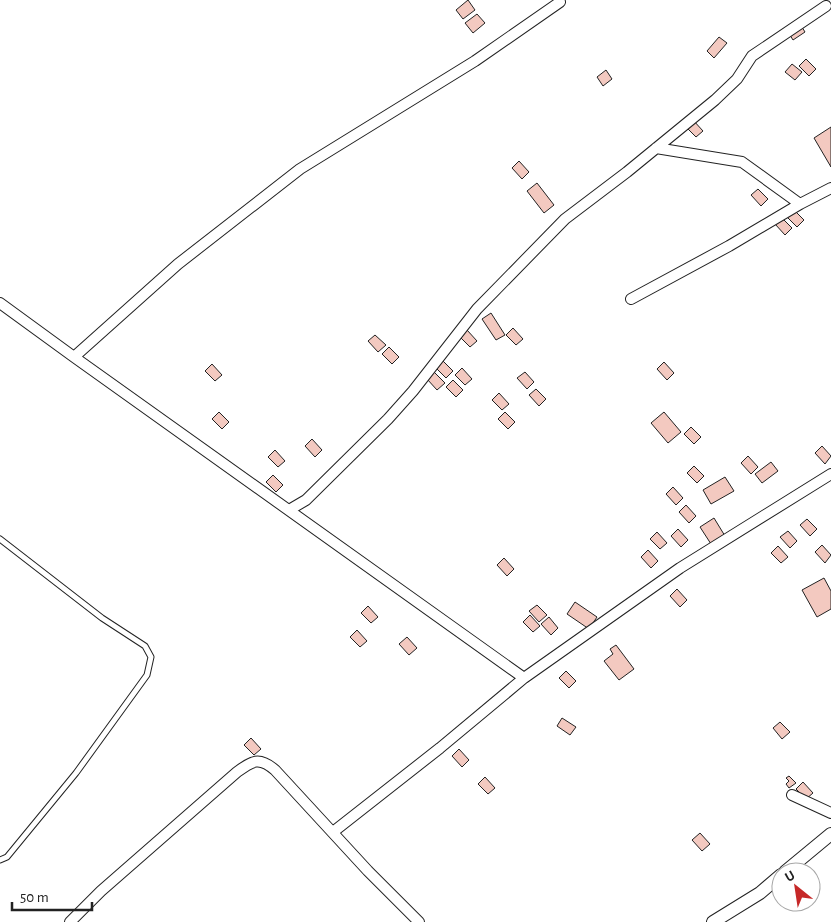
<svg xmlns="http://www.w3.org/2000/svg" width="831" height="922" font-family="'Alegreya Sans',sans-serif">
  <rect width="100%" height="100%" fill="#fff"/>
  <path fill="#f3c9c0" stroke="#222" d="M468,0l7,10 -12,9 -7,-9z
    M477,14l8,9 -12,10 -8,-10z
    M800,24l5,8 -12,8 -5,-8z
    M719,37l8,6 -13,15 -7,-7z
    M806,59l10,10 -7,7 -10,-10z
    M792,64l10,8 -7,8 -10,-8z
    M606,70l6,9 -9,7 -6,-9z
    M693,120l10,11 -7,6 -10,-10z
    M831,127v40l-17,-29z
    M519,161l10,11 -7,7 -10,-11z
    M537,183l17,22 -10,8 -17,-22z
    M758,189l10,10 -7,7 -10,-11z
    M794,210l10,10 -7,7 -10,-10z
    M782,218l10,10 -7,7 -10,-11z
    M491,313l14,22 -9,5 -14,-21z
    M513,328l10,11 -7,6 -10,-10z
    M467,330l10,11 -7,6 -10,-10z
    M375,335l11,10 -8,7 -10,-11z
    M389,347l10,10 -7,7 -10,-10z
    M443,361l10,10 -7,7 -10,-10z
    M664,362l10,11 -7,7 -10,-11z
    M212,364l10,11 -7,6 -10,-10z
    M462,368l10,11 -7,6 -10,-10z
    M434,372l11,11 -8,7 -10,-11z
    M525,372l9,10 -7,7 -10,-11z
    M453,380l10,10 -7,7 -10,-10z
    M536,389l10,10 -7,7 -10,-11z
    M499,393l10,11 -7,6 -10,-10z
    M219,412l10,10 -7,7 -10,-10z
    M505,412l10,10 -7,7 -10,-10z
    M664,412l17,20 -13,11 -17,-20z
    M691,427l10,10 -7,7 -10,-10z
    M312,439l10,11 -7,7 -10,-11z
    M822,446l9,10 -6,8 -10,-11z
    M275,450l10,11 -7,6 -10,-10z
    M748,456l10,11 -7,7 -10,-11z
    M771,462l7,9 -16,12 -7,-9z
    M694,466l10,10 -7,7 -10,-10z
    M273,475l10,10 -7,7 -10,-10z
    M725,477l9,14 -23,13 -8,-14z
    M673,487l10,11 -7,7 -10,-11z
    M686,505l10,11 -7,7 -10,-11z
    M714,518l11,18 -14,8 -11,-17z
    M807,519l10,10 -7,7 -10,-11z
    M678,529l10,11 -7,7 -10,-11z
    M788,531l9,10 -7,7 -10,-11z
    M657,532l10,11 -7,6 -10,-10z
    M822,545l9,10 -6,8 -10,-11z
    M778,546l10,11 -7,6 -10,-10z
    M648,550l10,11 -7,7 -10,-11z
    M504,558l10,11 -7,7 -10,-11z
    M824,578l7,13v18l-14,8 -15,-27z
    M677,589l10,11 -7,7 -10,-11z
    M575,602l22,15 -8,12 -22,-15z
    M537,605l10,10 -8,7 -10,-11z
    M368,606l10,11 -7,6 -10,-10z
    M530,615l10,11 -7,6 -10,-10z
    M549,617l9,11 -7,7 -10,-11z
    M357,630l10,11 -7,6 -10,-10z
    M407,637l10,11 -8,7 -10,-11z
    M616,645l18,24 -15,11 -15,-19 9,-7 -3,-5z
    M566,671l10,10 -7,7 -10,-10z
    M562,718l14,9 -6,8 -13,-9z
    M780,722l10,10 -8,7 -9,-11z
    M251,738l10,11 -7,6 -10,-10z
    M459,749l10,11 -7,7 -10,-11z
    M789,776l7,7 -7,5 -3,-4 3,-3 -3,-3z
    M485,777l10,11 -7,6 -10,-10z
    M803,782l10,11 -7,6 -10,-10z
    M700,833l10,11 -8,7 -10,-11z"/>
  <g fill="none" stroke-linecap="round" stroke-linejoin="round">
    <defs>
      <path id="service" d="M0,539l102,79 43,28 6,11 -4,18 -71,98 -69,84 -7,3"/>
      <path id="minor" d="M656,148l86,14 58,42 31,-16
        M631,299l98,-53 71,-42
        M0,303l74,54 450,321
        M74,357l104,-93 122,-95 175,-108 85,-59
        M289,510l17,-10 82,-81 25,-28 64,-82 88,-90 62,-47 88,-72 22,-21 15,-23 74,-50
        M792,795l39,18
        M333,832l107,-84 84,-70 156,-110 151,-94
        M70,922l31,-31 136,-119c15,-11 22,-16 38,-2l93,101 51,51"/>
      <path id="tertiary" d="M785,872l46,-38
        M713,922l47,-29 21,-18"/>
    </defs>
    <use href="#service" stroke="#222" stroke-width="7"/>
    <use href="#minor" stroke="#222" stroke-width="12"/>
    <use href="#tertiary" stroke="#222" stroke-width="14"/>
    <use href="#service" stroke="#fff" stroke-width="5"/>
    <use href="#minor" stroke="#fff" stroke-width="10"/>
    <use href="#tertiary" stroke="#fff" stroke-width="12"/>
  </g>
  <g transform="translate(796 887) rotate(330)"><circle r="24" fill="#ffffff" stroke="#a7a7a7"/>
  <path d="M0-4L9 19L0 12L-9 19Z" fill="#c62828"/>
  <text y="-8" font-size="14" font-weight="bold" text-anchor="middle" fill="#222222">U</text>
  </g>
  <path d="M12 902v8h80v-8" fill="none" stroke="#222222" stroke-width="2.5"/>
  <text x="20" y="902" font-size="15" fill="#222222" stroke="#ffffff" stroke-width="4" paint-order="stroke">50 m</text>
</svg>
